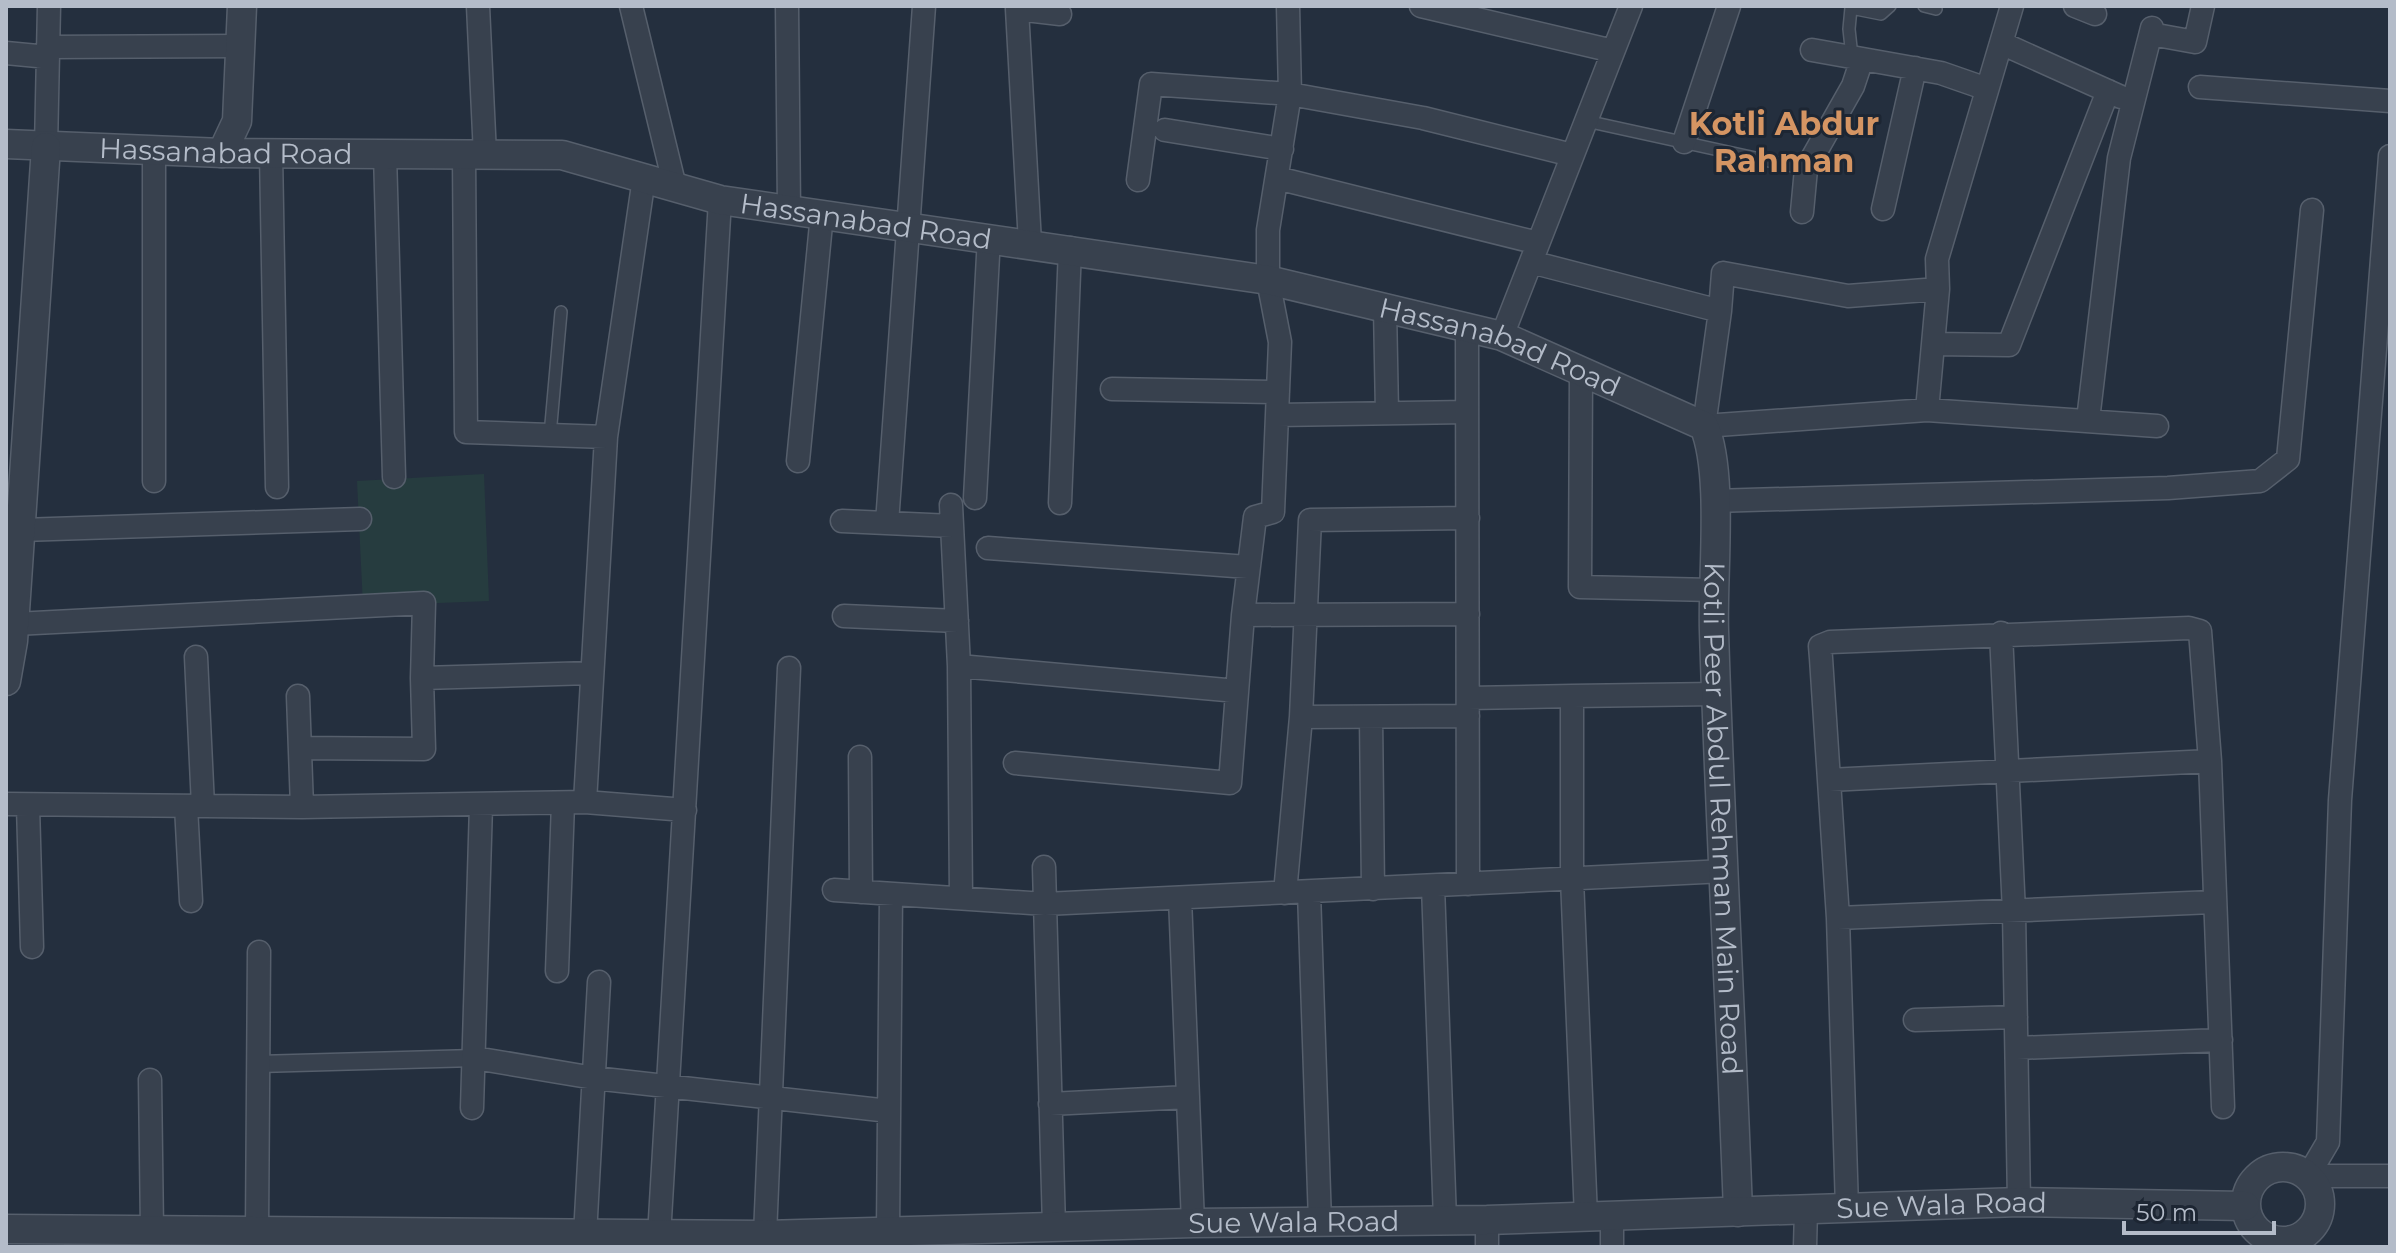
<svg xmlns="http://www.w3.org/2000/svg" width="2396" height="1253" font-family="Montserrat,sans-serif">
  <rect width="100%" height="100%" fill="#242f3e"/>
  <path fill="#263c3f" d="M484,474l5,127 -126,5 -6,-125z"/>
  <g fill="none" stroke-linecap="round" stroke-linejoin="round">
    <defs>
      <path id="service" d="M1924,6l12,3
        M1852,57l-3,-28 2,-21 30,6 9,-8
        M1586,121l220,48
        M550,435l11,-123"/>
      <path id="pedestrian" d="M258,1064l217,-6"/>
      <path id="minor" d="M478,6l7,149
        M631,6l44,181
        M787,6l2,204
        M1288,6l2,88 -22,136v50l12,62 -7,170 -18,5 -12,98 225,-1
        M1421,6l192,45
        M2075,6l20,8
        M2151,34l44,8 8,-36
        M2001,43l120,54
        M48,47l192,-1
        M1812,50l129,23 46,16
        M6,53l42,4
        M2200,87l190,14
        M1165,130l117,19
        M1684,142l45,-136
        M46,147l3,-141
        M271,153l6,334
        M385,154l9,323
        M464,154l2,278 140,5
        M1277,178l261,65
        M1138,180l13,-96 139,10 133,24 149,37
        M1883,209l32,-141
        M1802,212l4,-43 47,-83 9,-27
        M1030,243l-13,-234 43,5
        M1531,262l189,49 -16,115 223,-16 230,16
        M1385,308l2,105
        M1720,311l3,-38 125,23 90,-7
        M1467,328l1,556
        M1502,336l129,-330
        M1934,344l75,1 99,-254
        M1581,371l-1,216 133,3
        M1112,389l166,3
        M1927,410l11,-121 -1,-30 75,-253
        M1277,415l190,-3
        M2088,420l31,-262 33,-130
        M798,461l24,-247
        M154,481v-330
        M975,498l14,-261
        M1713,501l455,-13 92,-7 28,-22 24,-249
        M1060,503l10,-255
        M951,505l8,161 2,232
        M842,521l110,5
        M887,523l37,-517
        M21,530l339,-11
        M988,548l260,19
        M844,616l113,5
        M15,624l409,-21 -2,75 169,-5
        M2001,633l13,279 5,290
        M196,657l7,149
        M959,666l278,25
        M298,696l4,111
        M1468,698l104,-2
        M1301,717l9,-197 158,-2
        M1371,717l2,172
        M300,748l124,1 -2,-71
        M860,757l1,135
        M1015,763l215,20 13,-168
        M1829,780l381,-19
        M585,802l100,8
        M6,804l296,3 283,-5 21,-365 38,-259
        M28,806l4,141
        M186,806l5,95
        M1044,867l10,360
        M1433,886l12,334
        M834,890l211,14 680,-33
        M1309,892l11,330
        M1285,893l16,-176 167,-1
        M1180,898l13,325
        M1838,918l375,-16
        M557,971l6,-168
        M1915,1020l101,-3
        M2017,1048l204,-8
        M475,1058l119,20 295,33
        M150,1080l2,150
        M1050,1104l138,-7
        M472,1108l9,-303
        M2308,1176l20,-34 12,-342 50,-644
        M2308,1176h82
        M1847,1208l-9,-290 -17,-260 -1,-12 10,-4 359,-14 11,3 10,130 13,346
        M1586,1217l-14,-338v-183l144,-2
        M257,1231l2,-279
        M888,1232l3,-338
        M585,1235l14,-253
        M765,1235l24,-567
        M659,1236l61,-1036
        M1487,1247v-27
        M1612,1247v-31
        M1805,1247l1,-38"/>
      <g id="tertiary">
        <path id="s1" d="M6,144l216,9 340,2 158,45 548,80 234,56 202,90c20,47 8,151 10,205 6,193 17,387 24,581"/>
        <path d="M222,153l15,-32 5,-115"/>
        <path d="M6,681l7,-40 33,-494"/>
        <circle cx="2283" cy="1204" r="37"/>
        <path id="s2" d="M6,1229l759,6 428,-12 294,-3 532,-18 226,4"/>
      </g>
    </defs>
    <use href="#service" stroke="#565f6c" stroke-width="14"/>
    <use href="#pedestrian" stroke="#565f6c" stroke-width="19"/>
    <use href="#minor" stroke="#565f6c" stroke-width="25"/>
    <use href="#tertiary" stroke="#565f6c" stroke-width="31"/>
    <use href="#service" stroke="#38414e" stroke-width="11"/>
    <use href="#pedestrian" stroke="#38414e" stroke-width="16"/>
    <use href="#minor" stroke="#38414e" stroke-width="22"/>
    <use href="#tertiary" stroke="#38414e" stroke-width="28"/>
  </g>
  <g text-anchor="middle" stroke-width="6" stroke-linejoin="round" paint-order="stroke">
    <g font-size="28" fill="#b4bcc9" stroke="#1d2633">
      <text dy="10" stroke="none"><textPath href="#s1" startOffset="220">Hassanabad Road</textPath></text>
      <text dy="10" stroke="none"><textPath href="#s1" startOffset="868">Hassanabad Road</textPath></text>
      <text dy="10" stroke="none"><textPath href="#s1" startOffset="1516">Hassanabad Road</textPath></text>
      <text dy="10" stroke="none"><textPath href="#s1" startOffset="2130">Kotli Peer Abdul Rehman Main Road</textPath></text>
      <text dy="10" stroke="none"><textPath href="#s2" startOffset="1936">Sue Wala Road</textPath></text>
      <text dy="10" stroke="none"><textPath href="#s2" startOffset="1288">Sue Wala Road</textPath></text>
    </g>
    <g font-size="32" font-weight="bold" fill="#d59563" stroke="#1d2633">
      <text x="1784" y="135">Kotli Abdur<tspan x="1784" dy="37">Rahman</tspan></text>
    </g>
  </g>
  <rect width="2396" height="1253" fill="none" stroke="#b4bcc9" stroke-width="16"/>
  <path d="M2124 1221v12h150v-12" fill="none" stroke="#b4bcc9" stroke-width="4"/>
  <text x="2136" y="1221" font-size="24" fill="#b4bcc9" stroke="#1d2633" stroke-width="6" paint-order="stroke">50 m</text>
</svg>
